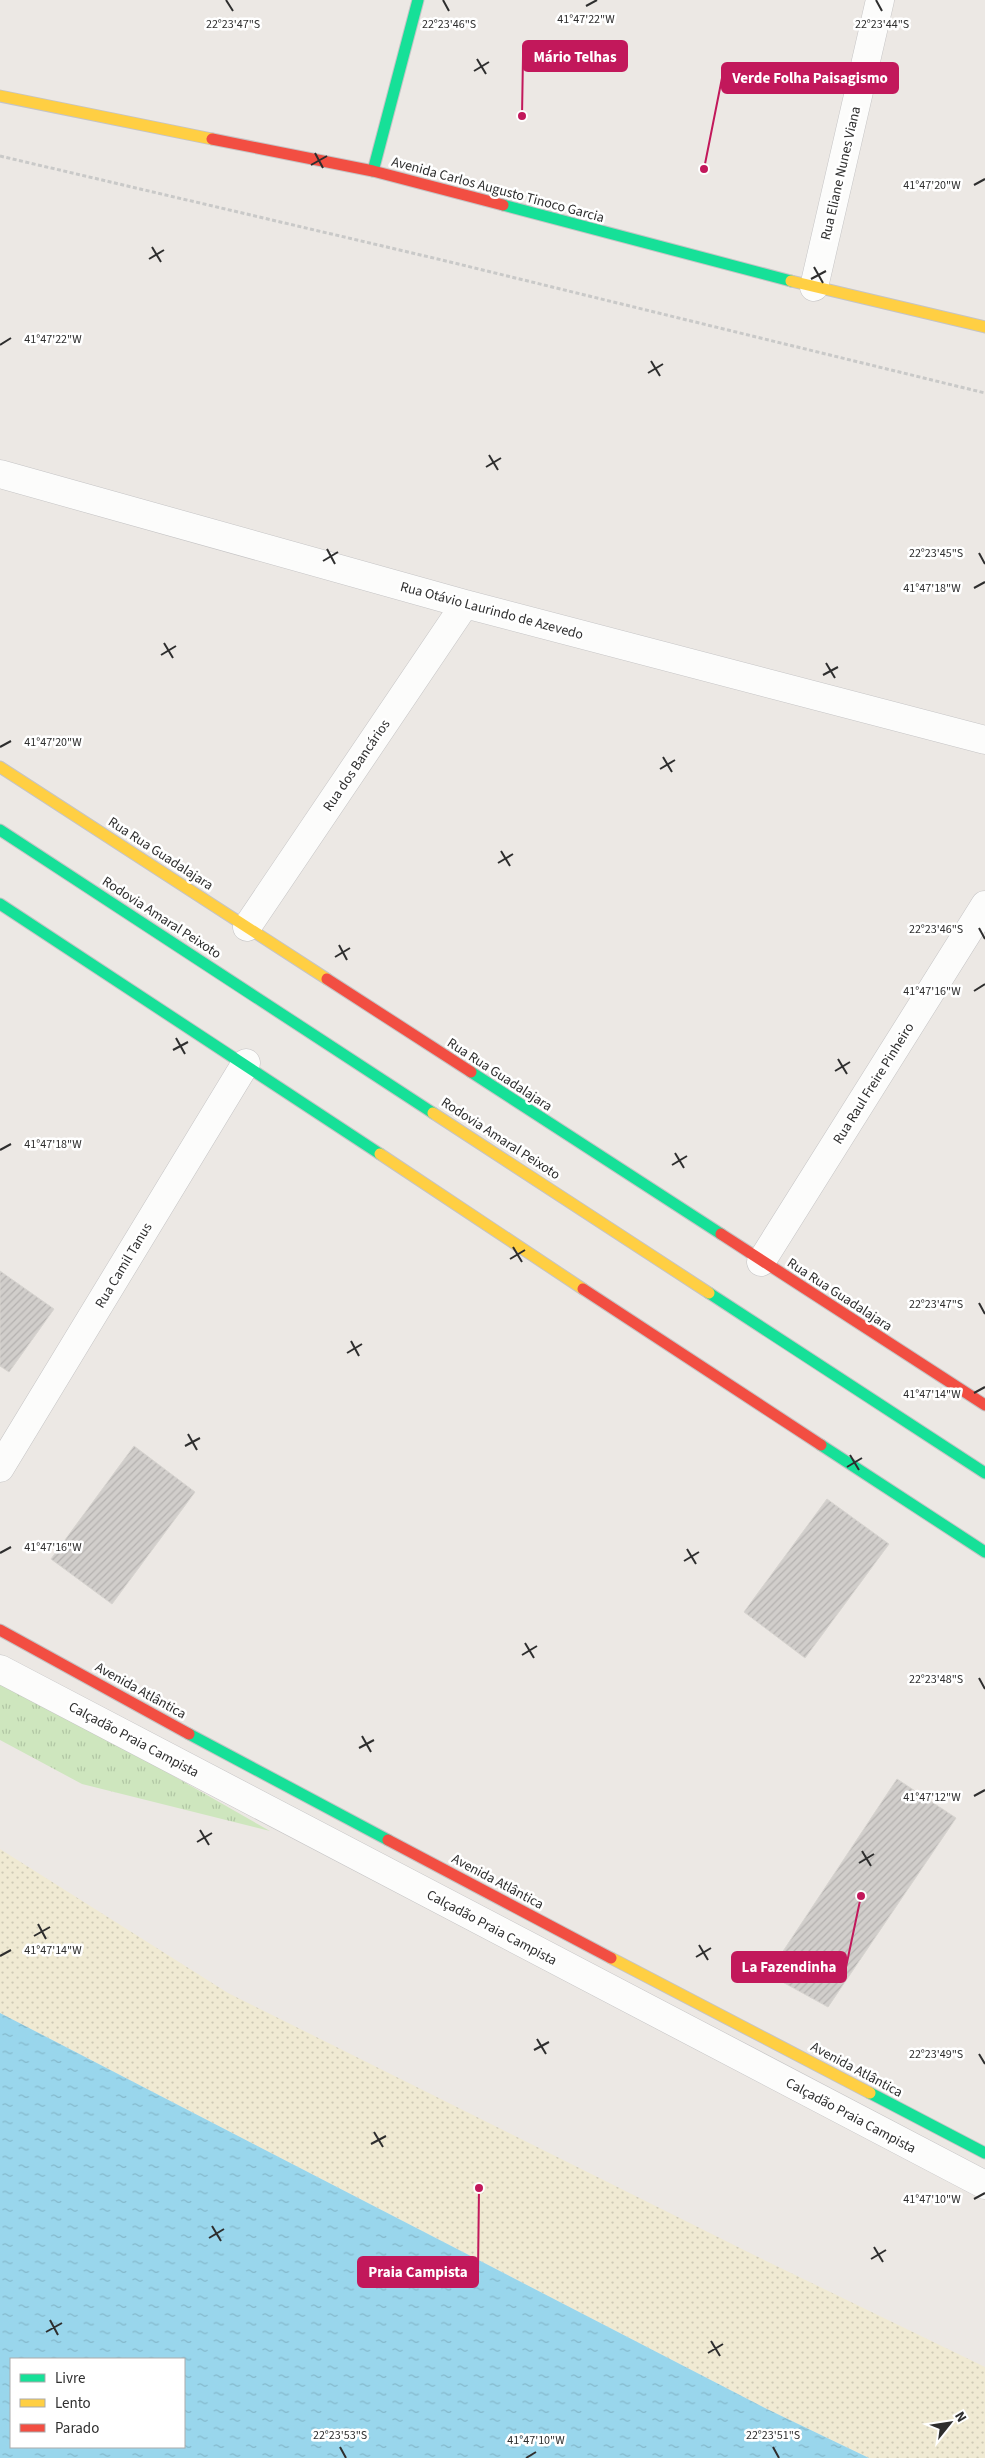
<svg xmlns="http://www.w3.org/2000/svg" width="985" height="2458" font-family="'Source Sans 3',sans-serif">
  <defs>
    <pattern id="grass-tufts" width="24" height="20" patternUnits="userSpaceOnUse" patternTransform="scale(1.25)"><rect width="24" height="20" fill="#cee6be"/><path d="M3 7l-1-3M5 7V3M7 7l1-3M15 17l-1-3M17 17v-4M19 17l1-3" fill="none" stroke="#b1c6a4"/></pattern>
    <pattern id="sand-dots" width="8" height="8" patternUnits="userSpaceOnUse" patternTransform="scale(1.25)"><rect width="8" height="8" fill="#f0ead3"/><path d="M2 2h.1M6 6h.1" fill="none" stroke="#cec9b5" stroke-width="1.8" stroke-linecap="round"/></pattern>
    <pattern id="water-ripples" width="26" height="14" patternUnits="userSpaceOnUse" patternTransform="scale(1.25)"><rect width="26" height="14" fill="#99d6ec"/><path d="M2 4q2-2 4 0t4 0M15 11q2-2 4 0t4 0" fill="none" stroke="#84b8cb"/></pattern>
    <pattern id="building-hatch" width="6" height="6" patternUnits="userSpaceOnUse" patternTransform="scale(1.25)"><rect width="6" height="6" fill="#d1cecb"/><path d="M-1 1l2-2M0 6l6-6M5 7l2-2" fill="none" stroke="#b4b1af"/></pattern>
  </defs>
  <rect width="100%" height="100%" fill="#ece8e4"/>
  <path fill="url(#grass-tufts)" d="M0,1682l126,67 144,82 -188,-47 -82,-44z"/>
  <path fill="url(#sand-dots)" d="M0,1849l228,144 526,262 231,112v91h-116l-100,-48 -769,-397z"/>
  <path fill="url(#water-ripples)" fill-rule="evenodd" d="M0,2013l769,397 100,48h-869zM11,2359h173v88h-173z"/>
  <path fill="url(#building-hatch)" stroke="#d7d4d0" d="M0,1271l54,38 -45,63 -9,-6z
    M134,1446l61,46 -83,112 -61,-45z
    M827,1499l62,45 -84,114 -61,-46z
    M897,1779l59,39 -128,189 -60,-33z"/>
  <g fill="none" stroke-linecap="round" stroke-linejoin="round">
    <defs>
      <path id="street" d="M814,287l66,-287
        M0,474l465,130 520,136
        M247,927l218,-323
        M761,1262l224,-357
        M0,1468l246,-405
        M0,1669l985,516"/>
      <path id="fast" d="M373,171l45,-171
        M503,205l288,76
        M0,830l433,283
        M0,904l380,250
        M471,1072l250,162
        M709,1293l276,180
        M821,1445l164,107
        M189,1734l199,106
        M870,2093l115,60"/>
      <path id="slow" d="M0,96l212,43
        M791,281l194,46
        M0,767l327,212
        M433,1113l276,180
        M380,1154l203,135
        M611,1958l259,135"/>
      <path id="jam" d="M212,139l161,32 130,34
        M327,979l144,93
        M721,1234l264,171
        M583,1289l238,156
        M0,1630l189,104
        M388,1840l223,118"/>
    </defs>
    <use href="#street" stroke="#c5c4c5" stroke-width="29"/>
    <use href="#fast" stroke="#c5c4c5" stroke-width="13"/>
    <use href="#slow" stroke="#c5c4c5" stroke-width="13"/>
    <use href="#jam" stroke="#c5c4c5" stroke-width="13"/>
    <path stroke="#c9c9c8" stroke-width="3" stroke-dasharray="4 2.5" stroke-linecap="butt" d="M0,156l442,104 543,133"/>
    <use href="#street" stroke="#fcfcfb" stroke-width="28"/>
    <use href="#fast" stroke="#16e098" stroke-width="11"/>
    <use href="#slow" stroke="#ffcf43" stroke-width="11"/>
    <use href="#jam" stroke="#f24e42" stroke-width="11"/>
  </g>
  <path fill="none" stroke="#2e2e2e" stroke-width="2" d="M226,0l7,11M443,0l6,11M876,0l6,11M586,6l11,-6M477,59l9,15M474,71l15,-9M315,153l8,15M311,165l16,-9M974,185l11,-6M152,247l9,15M149,259l15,-9M814,267l9,16M811,279l15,-8M0,345l11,-7M651,361l9,15M648,373l15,-9M489,455l9,15M486,467l15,-9M327,549l8,15M979,553l6,11M323,561l15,-9M974,588l11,-6M164,643l9,15M161,655l15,-9M826,663l9,15M823,675l15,-8M0,747l11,-6M663,757l9,15M660,769l15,-9M501,851l9,15M498,863l15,-9M979,928l6,11M339,945l8,15M335,957l15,-9M974,991l11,-7M176,1038l9,16M173,1050l15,-8M838,1059l9,15M835,1071l15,-9M0,1150l11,-6M675,1153l9,15M672,1165l15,-9M513,1247l9,15M510,1259l15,-9M979,1303l6,11M351,1341l8,15M347,1353l15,-9M974,1393l11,-6M188,1434l9,16M185,1446l15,-8M850,1455l9,15M847,1467l15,-9M687,1549l9,15M0,1553l11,-6M684,1561l15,-9M525,1643l9,15M522,1655l15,-9M979,1678l6,11M362,1736l9,16M359,1748l15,-8M974,1796l11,-6M200,1830l9,15M197,1842l15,-9M862,1851l9,15M859,1863l15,-9M38,1924l8,15M34,1936l16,-9M699,1945l9,15M0,1956l11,-6M696,1957l15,-9M537,2039l9,15M534,2050l15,-8M979,2054l6,10M374,2132l9,15M371,2144l15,-8M974,2199l11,-6M212,2226l9,15M209,2238l15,-9M874,2247l9,15M871,2259l15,-9M50,2320l8,15M46,2332l16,-9M711,2341l9,15M708,2353l15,-9M340,2447l6,11M773,2447l6,11M526,2458l10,-6"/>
  <g text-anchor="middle" stroke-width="5" stroke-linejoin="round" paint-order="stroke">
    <g font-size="14" fill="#2e2e2e" stroke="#fff">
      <text transform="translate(840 173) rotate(-77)" y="5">Rua Eliane Nunes Viana</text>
      <text transform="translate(498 189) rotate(15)" y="5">Avenida Carlos Augusto Tinoco Garcia</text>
      <text transform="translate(492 610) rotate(15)" y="5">Rua Otávio Laurindo de Azevedo</text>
      <text transform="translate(356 765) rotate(-56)" y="5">Rua dos Bancários</text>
      <text transform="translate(161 853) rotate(33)" y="5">Rua Rua Guadalajara</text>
      <text transform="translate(162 917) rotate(33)" y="5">Rodovia Amaral Peixoto</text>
      <text transform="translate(500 1074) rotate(33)" y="5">Rua Rua Guadalajara</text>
      <text transform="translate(873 1083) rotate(-58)" y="5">Rua Raul Freire Pinheiro</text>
      <text transform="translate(501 1138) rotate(33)" y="5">Rodovia Amaral Peixoto</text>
      <text transform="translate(123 1265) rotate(-59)" y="5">Rua Camil Tanus</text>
      <text transform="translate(840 1294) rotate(33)" y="5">Rua Rua Guadalajara</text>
      <text transform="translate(141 1690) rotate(29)" y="5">Avenida Atlântica</text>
      <text transform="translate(134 1739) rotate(28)" y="5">Calçadão Praia Campista</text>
      <text transform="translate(498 1881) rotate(28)" y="5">Avenida Atlântica</text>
      <text transform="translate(492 1927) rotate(28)" y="5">Calçadão Praia Campista</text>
      <text transform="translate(857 2069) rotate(28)" y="5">Avenida Atlântica</text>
      <text transform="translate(851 2115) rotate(28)" y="5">Calçadão Praia Campista</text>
    </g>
  </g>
  <g font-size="12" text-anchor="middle" fill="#2e2e2e" stroke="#fff" stroke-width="5" stroke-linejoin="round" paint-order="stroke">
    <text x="586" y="23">41°47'22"W</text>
    <text x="233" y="28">22°23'47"S</text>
    <text x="449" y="28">22°23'46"S</text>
    <text x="882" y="28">22°23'44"S</text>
    <text x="932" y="189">41°47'20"W</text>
    <text x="53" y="343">41°47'22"W</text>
    <text x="936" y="557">22°23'45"S</text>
    <text x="932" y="592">41°47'18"W</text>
    <text x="53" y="746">41°47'20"W</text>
    <text x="936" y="933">22°23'46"S</text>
    <text x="932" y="995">41°47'16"W</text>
    <text x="53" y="1148">41°47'18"W</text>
    <text x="936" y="1308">22°23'47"S</text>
    <text x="932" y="1398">41°47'14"W</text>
    <text x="53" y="1551">41°47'16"W</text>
    <text x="936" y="1683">22°23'48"S</text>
    <text x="932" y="1801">41°47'12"W</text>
    <text x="53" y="1954">41°47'14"W</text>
    <text x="936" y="2058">22°23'49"S</text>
    <text x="932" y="2203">41°47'10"W</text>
    <text x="340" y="2439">22°23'53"S</text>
    <text x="773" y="2439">22°23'51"S</text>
    <text x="536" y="2444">41°47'10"W</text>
  </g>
  <path fill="none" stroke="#c2185b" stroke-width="2" d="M522 116L523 56M704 169L722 78M861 1896L846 1967M479 2188L478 2272"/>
  <g fill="#c2185b" stroke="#fff" stroke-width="2">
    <circle cx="522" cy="116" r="5"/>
    <circle cx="704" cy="169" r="5"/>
    <circle cx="861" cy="1896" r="5"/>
    <circle cx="479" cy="2188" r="5"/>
  </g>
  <g fill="#c2185b" stroke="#c2185b" stroke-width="2">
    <rect x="523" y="41" width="104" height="30" rx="5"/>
    <rect x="722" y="63" width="176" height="30" rx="5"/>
    <rect x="732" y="1952" width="114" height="30" rx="5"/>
    <rect x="358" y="2257" width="120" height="30" rx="5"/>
  </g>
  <g font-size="15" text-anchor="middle" font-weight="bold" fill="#fff">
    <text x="575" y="62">Mário Telhas</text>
    <text x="810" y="83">Verde Folha Paisagismo</text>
    <text x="789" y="1972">La Fazendinha</text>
    <text x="418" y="2277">Praia Campista</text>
  </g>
  <rect x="10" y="2358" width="175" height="90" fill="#ffffff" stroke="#ababab"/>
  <rect x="20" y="2374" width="25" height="8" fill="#16e098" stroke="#ababab"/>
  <text x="55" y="2383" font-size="15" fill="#2e2e2e">Livre</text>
  <rect x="20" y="2399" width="25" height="8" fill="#ffcf43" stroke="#ababab"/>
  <text x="55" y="2408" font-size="15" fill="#2e2e2e">Lento</text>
  <rect x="20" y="2424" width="25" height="8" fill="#f24e42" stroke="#ababab"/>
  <text x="55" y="2433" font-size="15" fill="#2e2e2e">Parado</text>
  <g transform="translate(950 2423) rotate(60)" stroke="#ffffff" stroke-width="4" paint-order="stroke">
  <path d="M0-4L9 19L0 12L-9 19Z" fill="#2e2e2e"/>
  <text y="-8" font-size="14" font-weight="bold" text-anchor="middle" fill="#2e2e2e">N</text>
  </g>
</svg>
